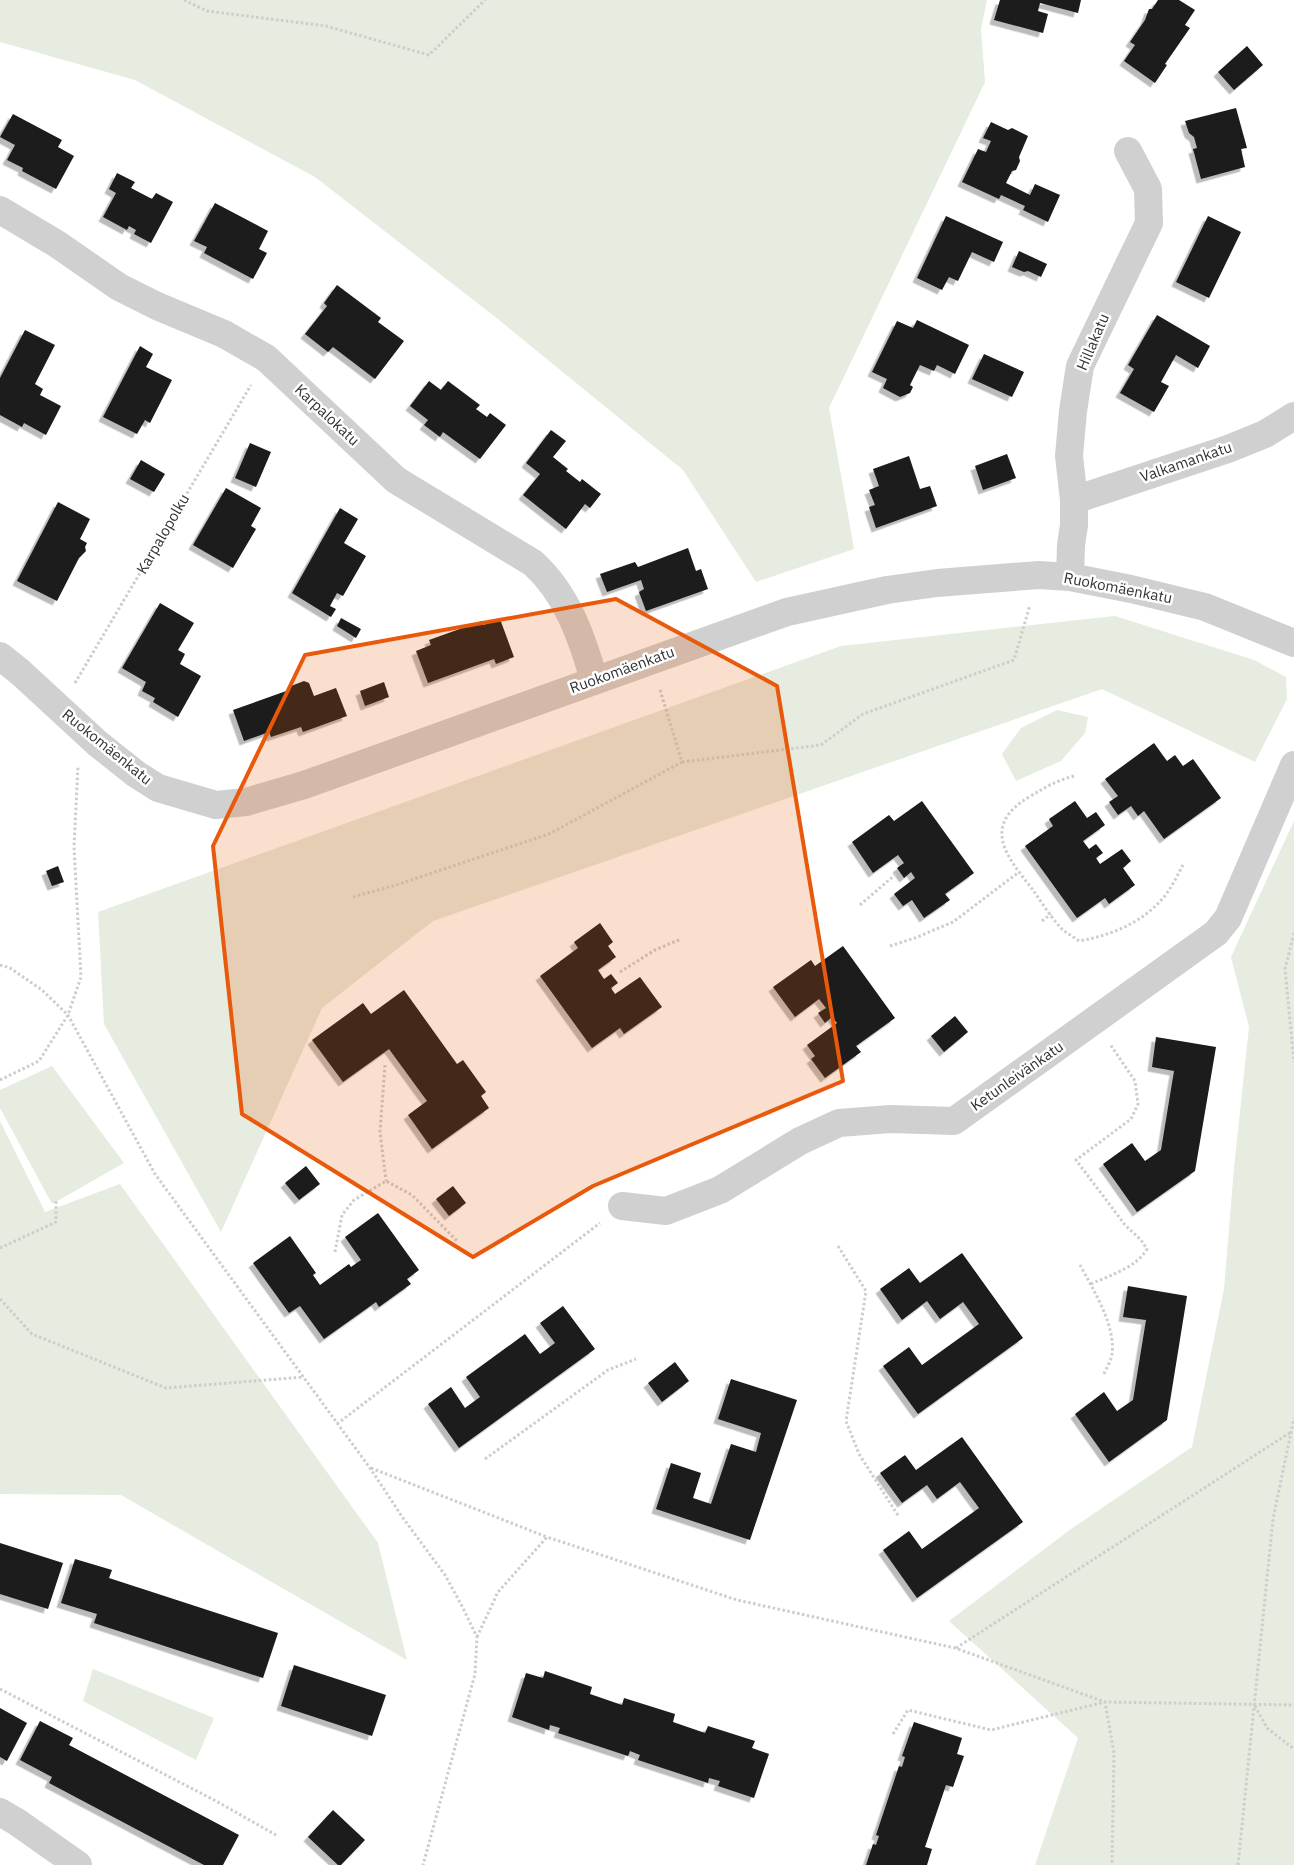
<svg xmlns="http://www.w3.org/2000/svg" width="1294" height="1865" font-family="'IBM Plex Sans',sans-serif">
  <defs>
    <filter id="shadow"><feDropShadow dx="-4.5" dy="4.5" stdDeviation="0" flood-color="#0004"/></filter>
  </defs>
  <rect width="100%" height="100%" fill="#fff"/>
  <path fill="#e6ecdf" d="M0,0h987l-6,29 4,53 -156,326 25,141 -98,33 -73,-112 -189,-154 -179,-139 -180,-97 -135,-38z
    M1115,616l139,44 32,17 1,22 -32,63 -153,-73 -669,232 -111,87 -101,224 -117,-208 -6,-112 743,-266z
    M1057,710l31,7 -3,16 -24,28 -45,20 -14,-27 19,-26z
    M1294,821v1044h-259l43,-127 -129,-117 122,-92 121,-82 32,-158 10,-121 15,-141 -18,-70z
    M52,1066l72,97 -72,41 -52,-96v-18z
    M0,1121l45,91 75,-28 258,359 29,117 -286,-165 -121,-1z
    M93,1669l121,49 -18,42 -113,-59z"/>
  <path fill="#1a1a1a" filter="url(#shadow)" d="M1000,0h81l-3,13 -38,-10 -2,8 10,3 -5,19 -49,-13z
    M1158,0h21l16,10 -10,15 5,3 -25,36 2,1 -12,18 -31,-22 11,-16 -5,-3 15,-22 4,-11h3z
    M1247,46l16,19 -29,25 -16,-18z
    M1236,108l11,40 -6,1 4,18 -44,12 -8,-30 4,-1 -3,-11 -5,-4 -4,-12z
    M13,114l49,26 -4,7 16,9 -18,33 -34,-18 1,-3 -16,-8 8,-15 -15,-8z
    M991,122l17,8 4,-2 16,8 -9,21 1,4 -4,9 -4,1 -6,12 24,12 5,-11 25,11 -12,27 -25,-12 2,-4 -24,-11 -2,4 -37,-17 16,-33 8,3 5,-11 -8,-3z
    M117,173l18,9 -4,6 21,11 4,-6 17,9 -22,41 -17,-9 2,-4 -7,-4 -2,4 -24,-13 13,-24 -7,-4z
    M215,203l53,28 -9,18 8,4 -14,26 -49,-26 3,-6 -13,-6z
    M946,216l57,26 -9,20 -22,-10 -14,29 -9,-4 -7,13 -25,-12z
    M1208,216l33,16 -32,66 -33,-16z
    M1019,251l28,13 -6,13 -13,-6 -4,1 -12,-5z
    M337,285l44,33 -3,4 26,19 -29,38 -42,-32 -5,5 -23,-18 22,-28 -3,-3z
    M1157,315l53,31 -12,22 -22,-13 -15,27 8,4 -15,26 -34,-19 14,-24 -6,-4z
    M917,320l52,25 -14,29 -18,-9 -3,6 -14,-6 -10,20 3,2 -3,6 -10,4 -17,-9 4,-9 -15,-7 25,-51 16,7z
    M25,330l30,15 -20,39 8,5 -3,6 21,11 -15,29 -22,-12 -2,4 -22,-12v-37z
    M140,346l13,8 -7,13 26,13 -22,43 -5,-3 -8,14 -34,-17z
    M984,354l40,18 -12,25 -40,-18z
    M429,381l12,9 7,-9 32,24 -4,4 11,8 3,-4 16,12 -26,34 -37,-27 -3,5 -16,-12 4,-5 -18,-14z
    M551,430l15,11 -13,16 15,12 -2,2 14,11 2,-3 19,15 -11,14 -5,-4 -19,25 -43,-34 17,-21 -14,-11z
    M250,443l21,9 -15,35 -21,-9z
    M1007,454l9,24 -33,12 -8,-24z
    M909,456l11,33 10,-3 7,20 -61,22 -7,-21 6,-2 -6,-15 10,-4 -6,-17z
    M141,460l24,14 -11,18 -24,-13z
    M226,488l35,20 -10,18 5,3 -23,39 -40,-23z
    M58,502l32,17 -10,20 7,4 -2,4 1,4 -7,7 -22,43 -40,-20z
    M340,508l18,11 -14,24 22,13 -23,40 -6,-3 -7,13 6,3 -5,8 -39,-24z
    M688,548l8,23 5,-2 7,20 -62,22 -7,-19 5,-3 -3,-9 -34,12 -7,-18 35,-12 3,5z
    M160,603l34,20 -16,27 7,4 -5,10 21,12 -23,41 -25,-15 2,-4 -13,-7 4,-9 -24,-14z
    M341,618l20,11 -5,9 -19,-12z
    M500,619l14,38 -18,7 -2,-5 -66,24 -12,-32 15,-6 -2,-5 53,-19 1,4z
    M304,681l5,2 5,13 22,-8 11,28 -44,16 -2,-5 -30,10 -2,-5 -25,9 -11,-31 56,-20 2,-4z
    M384,682l5,15 -24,9 -5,-15z
    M1154,743l13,18 8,-6 8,11 10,-7 28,39 -57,41 -20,-28 -6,5 -7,-10 -13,9 -9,-13 9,-6 -13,-17z
    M922,801l52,72 -29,21 5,6 -26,18 -12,-18 -9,6 -9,-12 21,-16 -4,-6 -7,6 -7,-10 7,-5 -6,-8 -25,18 -21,-31 37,-27 5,6z
    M1075,801l12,17 9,-6 9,13 -22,16 6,8 7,-5 7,9 -7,5 4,6 22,-15 9,12 -8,7 12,17 -26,19 -4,-6 -28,20 -52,-72 28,-20 -4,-7z
    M58,866l6,16 -12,4 -6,-15z
    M600,923l13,19 -5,4 8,11 -18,13 6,9 7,-5 7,9 -7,5 4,6 25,-17 22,30 -38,27 -4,-6 -28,20 -52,-72 38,-28 -4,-6z
    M843,946l52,72 -39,28 5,6 -36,26 -14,-19 4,-3 -8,-11 30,-22 -5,-6 -7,6 -7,-10 8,-5 -7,-9 -24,18 -22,-30 38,-27 4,6z
    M404,990l53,74 6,-4 23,32 -5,4 8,12 -57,41 -24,-34 19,-14 -38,-52 -46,33 -31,-42 51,-37 8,11z
    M955,1016l13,16 -24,20 -13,-16z
    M1156,1037l60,10 -21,124 -58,41 -34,-48 29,-21 13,18 16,-11 13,-79 -22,-4z
    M306,1166l14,18 -21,16 -14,-17z
    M453,1186l13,17 -17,13 -13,-17z
    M378,1213l41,57 -12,9 4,5 -32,23 -3,-5 -52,37 -24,-33 -11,7 -36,-50 37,-27 26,37 -3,2 7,10 29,-21 2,3 10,-7 -16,-23z
    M962,1253l61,85 -105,76 -35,-48 26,-19 13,18 57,-41 -16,-22 -23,17 -13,-18 -25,19 -22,-31 29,-21 11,15z
    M1128,1286l59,10 -20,124 -58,42 -34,-48 29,-22 13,19 16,-11 13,-80 -23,-3z
    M563,1306l32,43 -136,99 -31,-44 23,-17 14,21 15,-11 -14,-20 59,-43 15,20 15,-11 -15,-20z
    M675,1362l14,19 -27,21 -14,-19z
    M731,1379l66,21 -47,140 -94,-31 15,-46 30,10 -8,25 18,6 20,-60 25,8 5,-19 -43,-14z
    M962,1437l61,85 -106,76 -34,-48 26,-19 13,18 57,-41 -19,-26 -23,17 -10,-14 -25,18 -22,-30 25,-18 11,15z
    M0,1543l63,20 -15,46 -48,-15z
    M75,1559l37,11 -3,8 169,55 -15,45 -169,-55 3,-9 -36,-11z
    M294,1665l92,30 -14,41 -91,-30z
    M545,1671l47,16 -2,7 32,11 2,-7 51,16 -2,8 32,11 3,-7 47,15 -3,7 17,6 -15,44 -36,-12 2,-5 -11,-3 -1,5 -70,-23 2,-5 -10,-4 -2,5 -70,-23 2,-5 -10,-3 -1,5 -37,-13 14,-44 17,5z
    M0,1708l27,15 -20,38 -7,-4z
    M40,1721l33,17 -4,7 170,90 -16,30h-19l-155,-82 3,-6 -32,-17z
    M914,1722l48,16 -5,16 7,2 -11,31 -7,-2 -21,62 7,2 -5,16h-61l7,-21 3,1 3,-9 -3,-1 23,-69 3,1 3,-10 -3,-1z
    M333,1810l32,30 -24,25h-3l-30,-28z"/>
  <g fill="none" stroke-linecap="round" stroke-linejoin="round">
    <path stroke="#cdcdcd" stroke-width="3" stroke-dasharray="2.5 2.5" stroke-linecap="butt" d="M184,0l23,11 119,15 103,29 56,-55
      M75,683l176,-298
      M682,762l139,-17 42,-31 151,-54 16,-55
      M1074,776c-19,5 -28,11 -45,21 -48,29 -23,59 4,93 9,13 19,29 30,40 5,4 11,7 16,11 33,-6 63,-18 85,-44 8,-10 14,-23 20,-34
      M353,897l43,-12 153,-51 133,-72 -22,-72
      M860,905l36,-31
      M1042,921l9,-7
      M1294,933l-9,36 9,93
      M890,946l25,-8 38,-16 66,-50
      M0,965l10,3 32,22 26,25 87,159 215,294 33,50 42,57 17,31 15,31 -2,37 -52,191
      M620,972l35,-22 26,-11
      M385,1065l-5,67 6,49
      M0,1080l39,-19 29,-46 13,-38 -7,-130 4,-81
      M838,1246l28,45 -20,130 13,33 40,63
      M0,1248l56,-26v-21
      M335,1252l7,-37 12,-15 32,-19 26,14 46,47
      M1080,1265c13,24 36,61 32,89 -1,7 -6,15 -9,22
      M1091,1284c19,-9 45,-16 56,-35l-6,-9 -16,-15 -49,-65 55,-41 7,-15 -3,-23 -25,-37
      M0,1299l32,35 134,54 138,-11
      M337,1424l263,-201
      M485,1459l123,-89 28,-11
      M371,1468l176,69
      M477,1637l21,-45 49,-55 190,63 218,48 150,54 189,3
      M956,1648l335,-216
      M0,1689l216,112 60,34
      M1255,1706l12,22 27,21
      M893,1734l15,-24 83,20 114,-28 9,51 -2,112
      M1238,1865l35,-346 21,-101"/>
    <path stroke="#d0d0d0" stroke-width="28" d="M0,210l57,34 62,43 38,19 67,28 42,24 130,122 137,83c34,31 49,74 61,117
      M1074,500l154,-51 37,-15 29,-18
      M1070,577l1,-32 3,-20v-25l-5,-44 4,-45 7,-45 69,-143 -1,-34 -20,-38
      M0,656l20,16
      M622,1206l44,5 54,-21 80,-49 39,-18 51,-4 64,2 262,-188 12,-15 66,-153
      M0,1812l17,10 61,43"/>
    <path stroke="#d0d0d0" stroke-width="28" d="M20,672l77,71 39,31 22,14 58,17 30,-3 58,-17 483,-173 100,-22 50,-7 102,-8 31,2 61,12 74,18 89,36"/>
  </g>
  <path fill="#e8590c" fill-opacity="0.2" stroke="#e8590c" stroke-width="4" stroke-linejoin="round" d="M616,599l161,87 66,395 -250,105 -120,71 -231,-143 -29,-268 92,-191z"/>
  <g text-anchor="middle" stroke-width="5" stroke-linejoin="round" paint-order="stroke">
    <g font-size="15" fill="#333" stroke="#fff">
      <text transform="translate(1093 342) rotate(-67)" y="5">Hillakatu</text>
      <text transform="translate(327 415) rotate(43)" y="5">Karpalokatu</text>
      <text transform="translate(1186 462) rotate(-19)" y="5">Valkamankatu</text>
      <text transform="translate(163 534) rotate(-60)" y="5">Karpalopolku</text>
      <text transform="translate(1118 588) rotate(11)" y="5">Ruokomäenkatu</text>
      <text transform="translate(622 670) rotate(-20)" y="5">Ruokomäenkatu</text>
      <text transform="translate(107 747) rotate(39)" y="5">Ruokomäenkatu</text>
      <text transform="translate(1017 1076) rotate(-35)" y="5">Ketunleivänkatu</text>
    </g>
  </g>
</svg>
